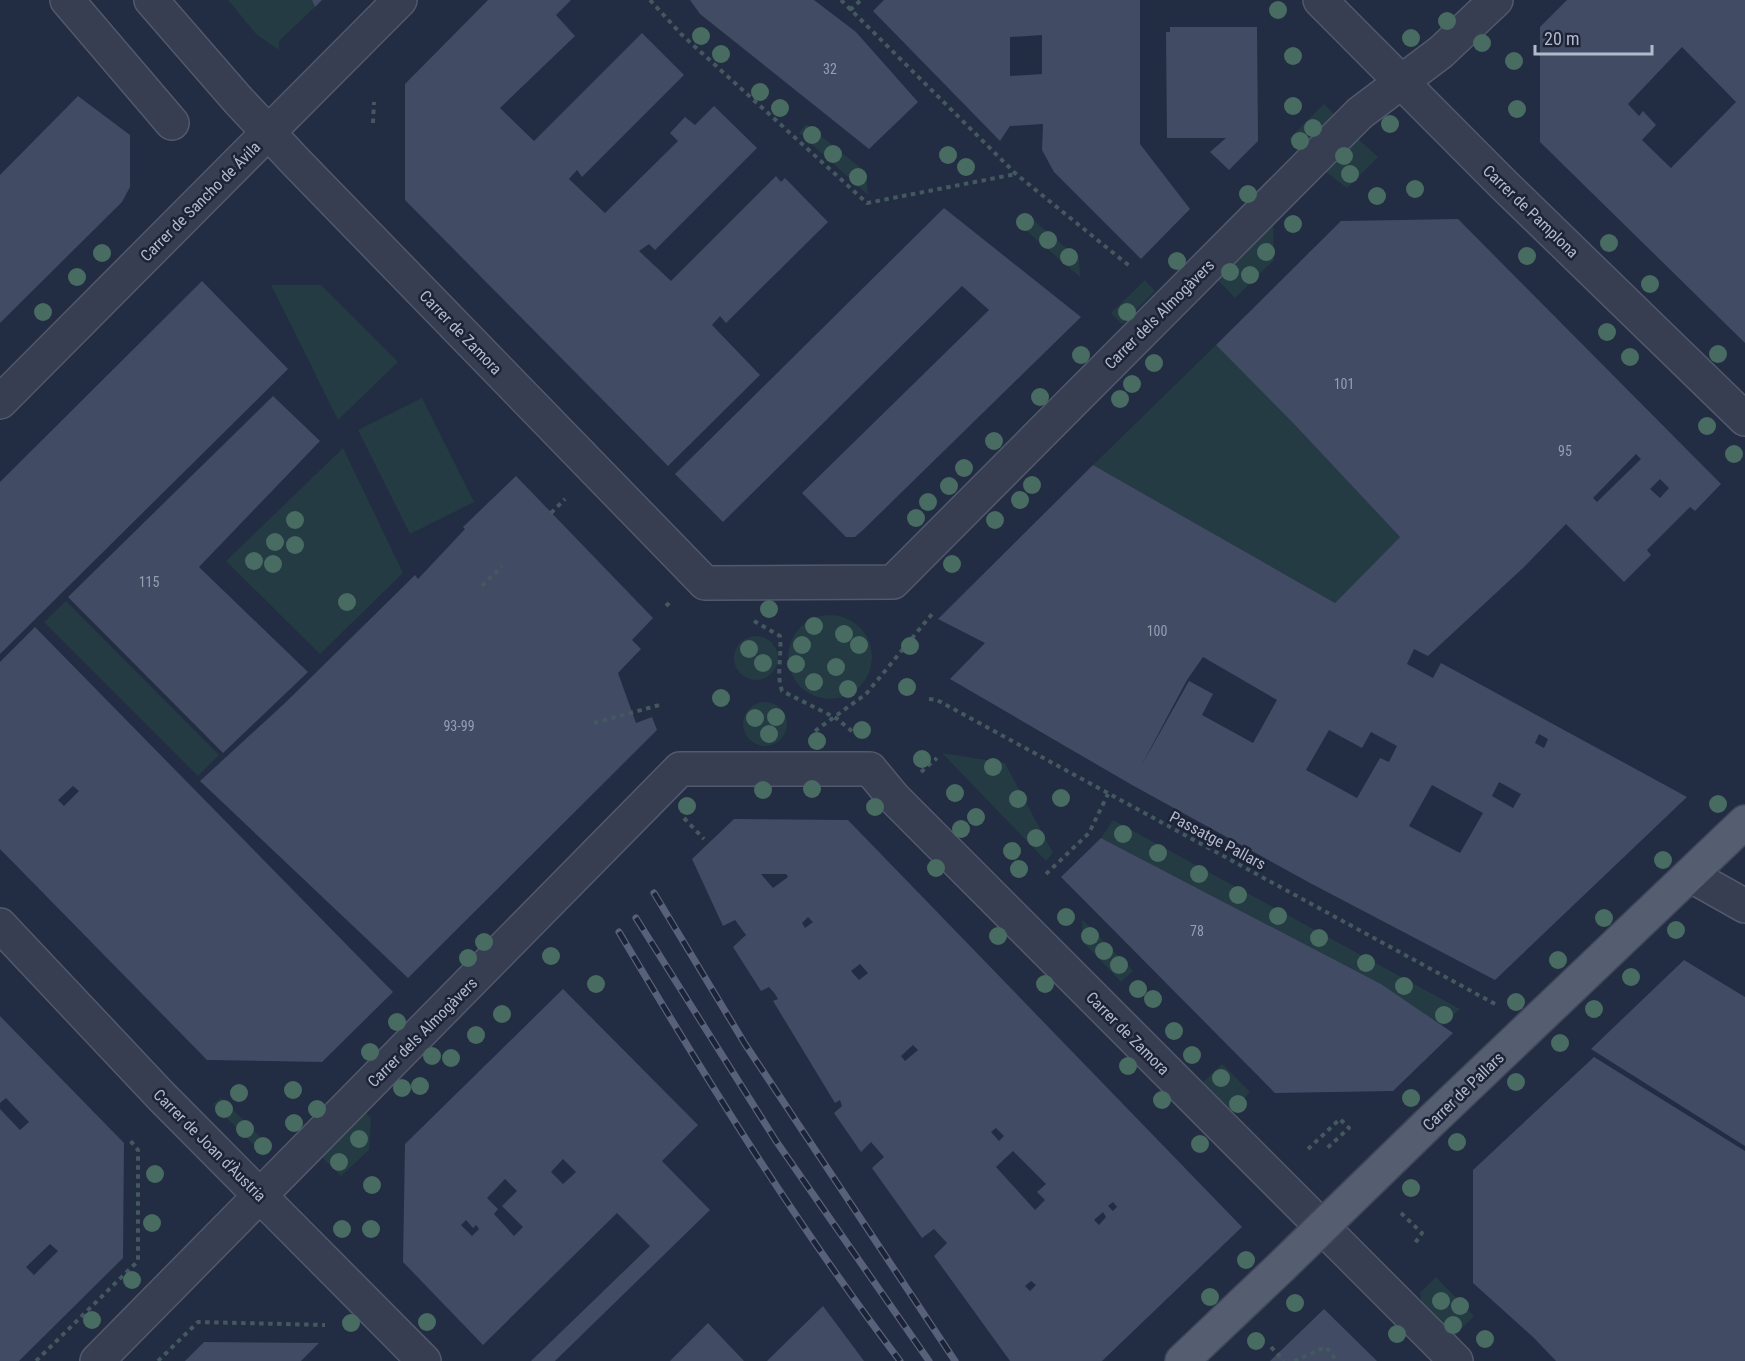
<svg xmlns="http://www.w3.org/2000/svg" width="1745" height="1361" font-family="'Roboto Condensed',sans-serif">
  <rect width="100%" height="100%" fill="#222c42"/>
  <path fill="#243b43" d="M228,0h84l3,7 -36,34v9l-23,-16z
    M1324,104l11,11 -37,36 -9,-12z
    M806,124l60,48 2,23 -69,-62z
    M1355,136l23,21 -31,31 -25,-19z
    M1024,212l55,47 1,18 -64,-55z
    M1273,216l1,44 -39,38 -22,-23z
    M1145,280l10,11 -33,33 -11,-11z
    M271,285h50l77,77 -60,58z
    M1216,345l77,78 107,114 -65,66 -242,-138z
    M422,398l52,104 -64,32 -52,-104z
    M343,448l60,125 -83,81 -94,-93z
    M66,601l153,154 -21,21 -154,-154z
    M788 657a42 42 0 1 1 84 0a42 42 0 1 1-84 0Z
    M734 658a22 22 0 1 1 44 0a22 22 0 1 1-44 0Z
    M743 724a22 22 0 1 1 44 0a22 22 0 1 1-44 0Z
    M942,753l63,10 48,90 -7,8z
    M1113,820l347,189 -18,17 -61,-42 -280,-146z
    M1082,919l51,52 -12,11 -38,-40z
    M1222,1064l28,28 -21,23 -29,-30z
    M221,1098l51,51 -8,6 -51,-51z
    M363,1110l8,8 -2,32 -28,26 -23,-23z
    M1436,1277l38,39 -22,22 -30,-31 -2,-14z"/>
  <path fill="#414b64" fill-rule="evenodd" d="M312,0h10l-7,7z
    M488,0h83l-15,15 19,21 -75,72 34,33 108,-108 42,42 -102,102 -5,-7 -8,9 36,34 73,-72 -8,-8 15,-16 10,8 19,-19 43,42 -102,102 -6,-6 -10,7 32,30 105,-105 5,6 4,-4 43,44 -102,101 -6,-7 -8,9 48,50 -92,91 -263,-266v-116z
    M690,0h124l42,32 62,70 -49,47 -169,-135z
    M884,0h256v144l50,65 -49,50 -87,-87 -12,-22 1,-26 -33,2 -10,15 -127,-130zM1042,35v39l-32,2v-39z
    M1567,0h178v343l-205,-201v-115zM1682,47l54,55 -65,66 -29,-28 14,-15 -13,-14 -4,5 -11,-12z
    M1170,27h87l1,114 -29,29 -19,-18 16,-14h-59l-1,-106h4z
    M78,96l52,39v52l-8,15 -122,121v-148z
    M944,208l137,109 -218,213 -8,7h-9l-44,-44 187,-183 -27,-24 -239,236 -48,-48z
    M1458,219l263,265 -26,27 -5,-4 -43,43 4,5 -27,27 -58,-58 -43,44 -95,88 -14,-7 -7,15 26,14 8,-15 246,134 -192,183 -185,-97 -178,-98 -182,-106 35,-36 -47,-24 155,-154 242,138 65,-66 -107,-114 -77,-78 125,-124zM1636,454l5,5 -44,43 -4,-4zM1660,479l9,9 -9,10 -10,-9zM1203,657l74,43 -24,43 -51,-28 11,-21 -24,-13 -49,87 47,-88zM1329,730l33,18 9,-16 26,14 -8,16 -9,-4 -23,40 -51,-28zM1539,734l9,5 -4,9 -9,-5zM1499,782l22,12 -8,14 -21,-12zM1432,785l51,28 -23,40 -51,-27z
    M202,281l86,88 -288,285v-172z
    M273,396l47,45 -121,126 109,105 -85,81 -155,-156z
    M516,476l137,142 -21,22 9,9 -23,24 18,50 16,-6 5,13 -249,248 -208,-197 86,-79 129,-127 3,4 47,-50 -2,-2z
    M35,627l358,365 -71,70 -115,-2 -207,-211v-187zM73,786l6,5 -15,15 -6,-6z
    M734,819l114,1 394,407 -140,134h-92l-76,-105 13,-13 -13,-14 -12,9 -50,-70 12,-11 -13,-15 -10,10 -27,-39 8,-7 -2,-6 -5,3 -62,-102 5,-2 -3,-5 -6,-7 -8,4 -28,-44 13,-12 -11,-15 -12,6 -31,-67zM761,874h25l2,3 -15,11zM808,917l5,5 -8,6 -3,-5zM860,964l8,9 -9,7 -8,-9zM913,1045l5,5 -13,11 -4,-5zM996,1128l8,8 -5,5 -8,-9zM1013,1151l33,33 -9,8 8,8 -10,10 -39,-43zM1113,1202l4,5 -4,4 -5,-5zM1103,1212l3,5 -7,8 -5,-5zM1031,1281l5,4 -6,6 -5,-5z
    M1101,838l280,146 72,49 -60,58 -118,2 -214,-216z
    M1684,960l61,37v149l-154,-97z
    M563,989l135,136 -36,36 48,49 -155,151h-24l119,-115 -33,-33 -134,132 -80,-83 2,-118zM563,1159l13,13 -13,12 -12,-12zM505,1179l12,12 -15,15 21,21 -9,9 -20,-22 4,-5 -11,-11zM466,1220l7,8 3,-3 3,4 -7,7 -11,-11z
    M0,1016l124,127 -1,115 -104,103h-19v-252l20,21 9,-8 -23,-24 -6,5zM50,1244l8,7 -24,24 -8,-8z
    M1594,1057l151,94v210h-189l-22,-23 -61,-55v-113z
    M823,1306l41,55h-97z
    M1324,1309l53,52h-107z
    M708,1323l36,38h-74z
    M204,1342l115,1 -18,18h-116z"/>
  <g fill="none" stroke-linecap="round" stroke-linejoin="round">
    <defs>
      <path id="minor" d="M67,0l105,123
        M151,0l87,100 58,62 409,421 188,-1 467,-469 81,-61 55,-52
        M1320,0l182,183 243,236
        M0,402l400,-402
        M1690,875l55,31
        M0,925l161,171 263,265
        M97,1361l583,-592h190l24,29 562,563"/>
      <path id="major" d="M1427,1125l318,-303
        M1182,1361l98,-93"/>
    </defs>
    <use href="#minor" stroke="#52596c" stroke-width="36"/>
    <use href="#major" stroke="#40475a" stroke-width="36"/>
    <path stroke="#43585f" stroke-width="4" stroke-dasharray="4.5 4.5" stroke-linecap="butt" d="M650,0l31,34 186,169 149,-29
      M841,0l175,174 116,94
      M850,10l11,-10
      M373,123l1,-21
      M551,513l14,-14
      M482,586l20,-20
      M666,606l6,-6
      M754,621l26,15c2,19 -4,38 2,55l54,27 17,14
      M929,699l8,1 558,304
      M594,723l69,-19
      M815,731l51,-37 66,-80
      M921,772l16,-14
      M684,818l20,21
      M1046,874l43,-41 19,-39
      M1308,1149l32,-30 9,9 -24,22
      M1401,1213l21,20 -9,13
      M1271,1347l13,14
      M36,1361l102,-100v-111l-8,-10
      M158,1361l40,-39 127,3
      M1294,1361l32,-14 11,14"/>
    <use href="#minor" stroke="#373e51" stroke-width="33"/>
    <use href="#major" stroke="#555d71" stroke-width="33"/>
    <defs>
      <path id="rail" d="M654,893l91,151 210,317
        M636,918l140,223 153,220
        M619,932c87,147 177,292 281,429"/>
    </defs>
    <use href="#rail" stroke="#586179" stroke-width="7"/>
    <use href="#rail" stroke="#1c2336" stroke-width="4.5" stroke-dasharray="14" stroke-linecap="butt"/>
    <defs>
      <path id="major-bridge" d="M1280,1268l147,-143"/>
    </defs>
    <use href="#major-bridge" stroke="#40475a" stroke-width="36" stroke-linecap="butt"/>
    <use href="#major-bridge" stroke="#555d71" stroke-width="33"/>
  </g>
  <g fill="#486b62">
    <circle cx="1278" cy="10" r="9"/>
    <circle cx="1447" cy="21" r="9"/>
    <circle cx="701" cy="36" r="9"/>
    <circle cx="1411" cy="38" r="9"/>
    <circle cx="1482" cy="43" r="9"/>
    <circle cx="721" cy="54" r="9"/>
    <circle cx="1293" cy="56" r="9"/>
    <circle cx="1514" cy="61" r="9"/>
    <circle cx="760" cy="92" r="9"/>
    <circle cx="1293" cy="106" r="9"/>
    <circle cx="780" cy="108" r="9"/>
    <circle cx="1517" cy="109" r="9"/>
    <circle cx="1390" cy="124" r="9"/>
    <circle cx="1313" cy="128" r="9"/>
    <circle cx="812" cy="135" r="9"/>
    <circle cx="1300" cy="141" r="9"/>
    <circle cx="833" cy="154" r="9"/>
    <circle cx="948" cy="155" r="9"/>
    <circle cx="1344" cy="156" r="9"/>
    <circle cx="966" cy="167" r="9"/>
    <circle cx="1350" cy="174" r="9"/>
    <circle cx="858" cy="177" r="9"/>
    <circle cx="1415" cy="189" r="9"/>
    <circle cx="1248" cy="194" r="9"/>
    <circle cx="1377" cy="196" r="9"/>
    <circle cx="1025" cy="222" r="9"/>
    <circle cx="1293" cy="224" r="9"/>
    <circle cx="1048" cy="240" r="9"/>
    <circle cx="1609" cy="243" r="9"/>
    <circle cx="1266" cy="252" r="9"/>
    <circle cx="102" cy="253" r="9"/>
    <circle cx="1527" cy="256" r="9"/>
    <circle cx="1069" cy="257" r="9"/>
    <circle cx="1177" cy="261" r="9"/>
    <circle cx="1230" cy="272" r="9"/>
    <circle cx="1250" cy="275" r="9"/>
    <circle cx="77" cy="277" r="9"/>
    <circle cx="1650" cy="284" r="9"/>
    <circle cx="43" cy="312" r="9"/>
    <circle cx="1127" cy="312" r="9"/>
    <circle cx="1607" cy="332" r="9"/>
    <circle cx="1718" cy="354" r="9"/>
    <circle cx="1081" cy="355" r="9"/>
    <circle cx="1630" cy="357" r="9"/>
    <circle cx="1154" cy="363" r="9"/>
    <circle cx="1132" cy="384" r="9"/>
    <circle cx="1040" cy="397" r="9"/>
    <circle cx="1120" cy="399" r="9"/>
    <circle cx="1707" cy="426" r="9"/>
    <circle cx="994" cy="441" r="9"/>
    <circle cx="1734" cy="454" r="9"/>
    <circle cx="964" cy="468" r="9"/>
    <circle cx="1032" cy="485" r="9"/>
    <circle cx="949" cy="486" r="9"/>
    <circle cx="1020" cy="500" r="9"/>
    <circle cx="928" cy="502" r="9"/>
    <circle cx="916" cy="518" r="9"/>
    <circle cx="295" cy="520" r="9"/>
    <circle cx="995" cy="520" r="9"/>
    <circle cx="275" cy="542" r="9"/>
    <circle cx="295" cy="545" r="9"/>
    <circle cx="254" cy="561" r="9"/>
    <circle cx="273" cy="564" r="9"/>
    <circle cx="952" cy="564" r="9"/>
    <circle cx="347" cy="602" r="9"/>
    <circle cx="769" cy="609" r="9"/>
    <circle cx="814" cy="626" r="9"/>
    <circle cx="844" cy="634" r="9"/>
    <circle cx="802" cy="645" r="9"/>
    <circle cx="859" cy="645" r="9"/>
    <circle cx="910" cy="646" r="9"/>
    <circle cx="749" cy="649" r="9"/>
    <circle cx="763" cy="663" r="9"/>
    <circle cx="796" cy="664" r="9"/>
    <circle cx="836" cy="667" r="9"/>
    <circle cx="814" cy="682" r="9"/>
    <circle cx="907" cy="687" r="9"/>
    <circle cx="848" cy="689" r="9"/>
    <circle cx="721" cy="698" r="9"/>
    <circle cx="776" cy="717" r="9"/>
    <circle cx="755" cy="718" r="9"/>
    <circle cx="862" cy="730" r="9"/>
    <circle cx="769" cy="734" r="9"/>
    <circle cx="817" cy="741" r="9"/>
    <circle cx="922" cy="759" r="9"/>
    <circle cx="993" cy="767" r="9"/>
    <circle cx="812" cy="789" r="9"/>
    <circle cx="763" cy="790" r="9"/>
    <circle cx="955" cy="793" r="9"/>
    <circle cx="1061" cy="798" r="9"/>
    <circle cx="1018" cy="799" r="9"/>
    <circle cx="1718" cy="804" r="9"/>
    <circle cx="687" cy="806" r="9"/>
    <circle cx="875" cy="807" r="9"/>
    <circle cx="976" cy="817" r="9"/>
    <circle cx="961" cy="829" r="9"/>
    <circle cx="1123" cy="834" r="9"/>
    <circle cx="1036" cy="838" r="9"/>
    <circle cx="1012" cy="851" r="9"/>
    <circle cx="1158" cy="853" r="9"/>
    <circle cx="1663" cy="860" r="9"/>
    <circle cx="936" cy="868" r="9"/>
    <circle cx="1019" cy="869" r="9"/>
    <circle cx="1199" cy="874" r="9"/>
    <circle cx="1238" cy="895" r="9"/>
    <circle cx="1278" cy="916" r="9"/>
    <circle cx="1066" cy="917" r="9"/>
    <circle cx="1604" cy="918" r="9"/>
    <circle cx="1676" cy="930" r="9"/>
    <circle cx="998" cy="936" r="9"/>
    <circle cx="1090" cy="936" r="9"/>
    <circle cx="1319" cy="938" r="9"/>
    <circle cx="484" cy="942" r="9"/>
    <circle cx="1104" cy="951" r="9"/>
    <circle cx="551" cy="956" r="9"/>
    <circle cx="468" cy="958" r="9"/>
    <circle cx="1558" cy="960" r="9"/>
    <circle cx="1366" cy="963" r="9"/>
    <circle cx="1119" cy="965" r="9"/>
    <circle cx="1631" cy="977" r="9"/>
    <circle cx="596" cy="984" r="9"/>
    <circle cx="1045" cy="984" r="9"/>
    <circle cx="1404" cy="986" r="9"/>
    <circle cx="1138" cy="989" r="9"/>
    <circle cx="1153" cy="999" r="9"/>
    <circle cx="1516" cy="1002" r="9"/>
    <circle cx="1594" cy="1009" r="9"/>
    <circle cx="502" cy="1014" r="9"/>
    <circle cx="1444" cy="1015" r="9"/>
    <circle cx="397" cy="1022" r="9"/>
    <circle cx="1174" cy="1031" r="9"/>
    <circle cx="476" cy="1035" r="9"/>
    <circle cx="1560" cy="1043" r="9"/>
    <circle cx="370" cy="1052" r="9"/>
    <circle cx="1192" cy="1055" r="9"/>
    <circle cx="432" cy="1056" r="9"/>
    <circle cx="451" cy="1058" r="9"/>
    <circle cx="1128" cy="1066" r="9"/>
    <circle cx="1221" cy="1078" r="9"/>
    <circle cx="1516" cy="1082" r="9"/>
    <circle cx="420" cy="1086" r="9"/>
    <circle cx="402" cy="1088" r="9"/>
    <circle cx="293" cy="1090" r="9"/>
    <circle cx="239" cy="1093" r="9"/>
    <circle cx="1411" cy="1098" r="9"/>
    <circle cx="1162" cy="1100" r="9"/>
    <circle cx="1238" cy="1104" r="9"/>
    <circle cx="224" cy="1109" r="9"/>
    <circle cx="317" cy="1109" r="9"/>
    <circle cx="294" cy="1123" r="9"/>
    <circle cx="245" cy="1129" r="9"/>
    <circle cx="359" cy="1139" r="9"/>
    <circle cx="1457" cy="1142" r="9"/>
    <circle cx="1200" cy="1144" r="9"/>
    <circle cx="263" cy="1146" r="9"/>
    <circle cx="339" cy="1162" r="9"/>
    <circle cx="155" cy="1174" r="9"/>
    <circle cx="372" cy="1185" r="9"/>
    <circle cx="1411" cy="1188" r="9"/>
    <circle cx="152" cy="1223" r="9"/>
    <circle cx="342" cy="1229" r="9"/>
    <circle cx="371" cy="1229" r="9"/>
    <circle cx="1246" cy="1260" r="9"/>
    <circle cx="132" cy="1280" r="9"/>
    <circle cx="1210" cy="1297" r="9"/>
    <circle cx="1441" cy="1301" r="9"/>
    <circle cx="1295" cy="1303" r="9"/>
    <circle cx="1460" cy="1306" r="9"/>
    <circle cx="92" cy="1320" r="9"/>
    <circle cx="427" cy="1322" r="9"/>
    <circle cx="351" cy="1323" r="9"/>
    <circle cx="1453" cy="1325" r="9"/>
    <circle cx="1397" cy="1334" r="9"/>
    <circle cx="1485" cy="1339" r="9"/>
    <circle cx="1256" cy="1341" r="9"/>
  </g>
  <g text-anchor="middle" stroke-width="5" stroke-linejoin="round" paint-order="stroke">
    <g font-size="14" fill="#969eb2">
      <text x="830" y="74">32</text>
      <text x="1344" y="389">101</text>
      <text x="1565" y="456">95</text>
      <text x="149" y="587">115</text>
      <text x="1157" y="636">100</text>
      <text x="459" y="731">93-99</text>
      <text x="1197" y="936">78</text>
    </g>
    <g font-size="16" fill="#b3b9cc" stroke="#1c2336">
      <text transform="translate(200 201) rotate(-45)" y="6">Carrer de Sancho de Ávila</text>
      <text transform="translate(1531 211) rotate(44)" y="6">Carrer de Pamplona</text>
      <text transform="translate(1159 314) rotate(-45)" y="6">Carrer dels Almogàvers</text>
      <text transform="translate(461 332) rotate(46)" y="6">Carrer de Zamora</text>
      <text transform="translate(1218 840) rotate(28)" y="6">Passatge Pallars</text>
      <text transform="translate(422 1032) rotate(-45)" y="6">Carrer dels Almogàvers</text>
      <text transform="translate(1128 1033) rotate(45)" y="6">Carrer de Zamora</text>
      <text transform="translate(1463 1091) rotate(-44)" y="6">Carrer de Pallars</text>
      <text transform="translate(210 1145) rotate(45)" y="6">Carrer de Joan d'Àustria</text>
    </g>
  </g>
  <path d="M1535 45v9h117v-9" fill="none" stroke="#b3b9cc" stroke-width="3"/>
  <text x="1544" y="45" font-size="18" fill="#b3b9cc" stroke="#1c2336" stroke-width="4.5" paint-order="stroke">20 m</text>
</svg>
